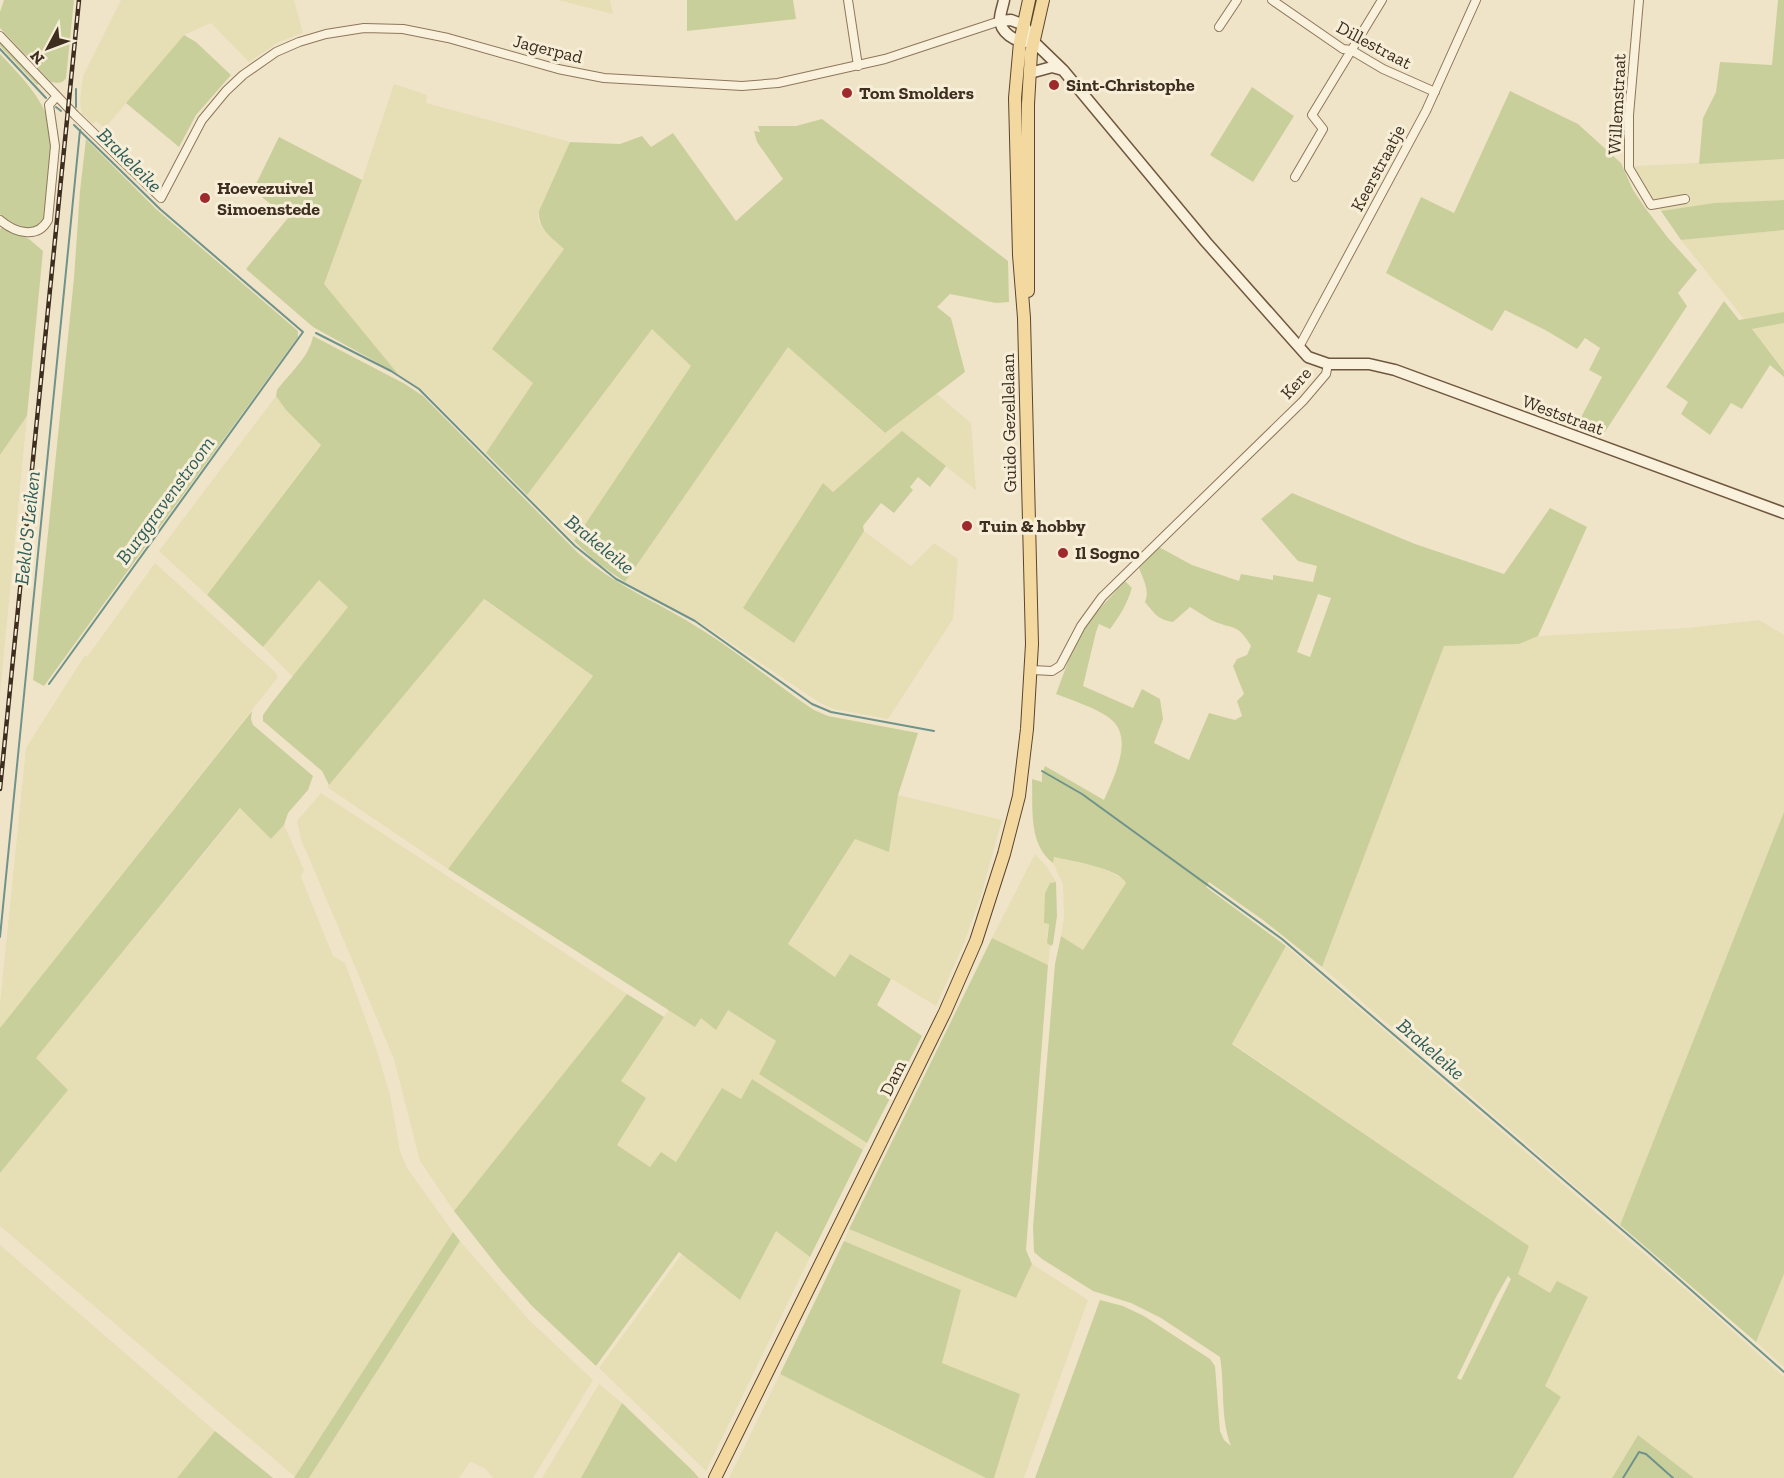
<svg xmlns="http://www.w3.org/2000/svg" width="1784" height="1478" font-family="'Zilla Slab',serif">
  <rect width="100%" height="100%" fill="#f0e4c8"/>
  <path fill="#e6deb5" d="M121,0h173l9,33 -24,9 -30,20 -38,-39 -27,12 -79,93 -9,-7 -3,3 -11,-10 -2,-11 1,-12 2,-15z
    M558,0h52l3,14z
    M394,84l33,11 -1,8 144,39 -31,69 -1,10 6,9 20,19 -72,100 42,34 -48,70 -60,-60 -28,-19 -75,-90 39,-104z
    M1784,159v41l-70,3 -53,8 -18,-26 -9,-19z
    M1784,230v82l-40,7 -63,-79z
    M1784,323v47l-32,-41z
    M652,328l39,38 -117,175 -47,-46z
    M788,346l96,87 53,-39 34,29 5,67 -74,-58 -69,60 -9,-8 -30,159 70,-112 47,35 23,-23 24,16 -5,60 -65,100 -54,-10 -14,-6 -122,-82 -73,-39z
    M276,396l10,14 35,34 -114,151 -48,-44z
    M27,416l-27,278v-239z
    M155,563l121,110 2,4 -278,351v-24l26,-256 59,-93 2,2z
    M319,580l30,27 -56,70 -30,-30z
    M483,599l110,77 -145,193 -121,-82z
    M1759,620l25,15v177l-164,413 -298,-258 122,-322 75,-1 19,-8 149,-8z
    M321,793l306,201 -173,217 -34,-50 -26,-102 -93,-220 -4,-18z
    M898,795l104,25 -20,72 -17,49 -29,65 -85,-52 -15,23 -48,-32 67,-106 34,12z
    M241,808l30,31 13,-14 20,45 -3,7 32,79 12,7 31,85 14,47 10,56 7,17 46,64 -158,245 -295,-251v-53l68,-83 -33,-31z
    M1035,854l12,13 9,15 -6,1 -5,10v13l4,18 -2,12 3,10 -2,19 -56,-27z
    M1053,857l46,10 27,13v4l-43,66 -22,-14 3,-18 -1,-34 -10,-21z
    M1286,946l421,362 77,69v101h-90l-56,-43 -26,43h-99l48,-81 -16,-10 5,-93 -33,-20 12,-28 -297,-203z
    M669,1009l26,17 5,-8 28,-8 48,31 -17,33 108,69 -4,7 -111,-71 -11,20 -19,-10 -46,73 -26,5 -34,-22 29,-47 -24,-17z
    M849,1229l167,69 16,-34 56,36 -64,178h-30l26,-84 -78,-31 19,-73 -117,-49z
    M776,1231l34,26 -104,214 -107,-103 83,-114 58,46z
    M460,1241l69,79 64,60 -60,98h-40l-8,-10 -15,-6 -11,16h-150z
    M0,1245l215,186 -38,47h-177z
    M1784,1274v93l-28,-25z
    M780,1374l206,104h-257z
    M599,1384l23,19 -41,75h-39z"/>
  <path fill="#c9cf9b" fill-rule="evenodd" d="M4,0h70l-8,78c-4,6 -8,5 -15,4l-51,-54v-16z
    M687,0h106l3,19 -109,12z
    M1778,0h6v159l-85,5 4,-46 13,-26 4,-30 52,3z
    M184,35l12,7 35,33 -35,40 -17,32 -53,-44z
    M0,39l40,42 -1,3 -2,1 -37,-39z
    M0,54c23,24 53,54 53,90 0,22 -4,46 -6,69l-4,11 -13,5 -20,-6 -10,-9z
    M1252,87l42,29 -41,66 -43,-27z
    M1510,91l68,33 43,39 12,27 13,19 22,29 29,32 -19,23 9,13 -86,132 -26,-9 27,-52 -13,-7 11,-22 -15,-10 -8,11 -30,-18 -42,-21 -13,21 -106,-58 35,-76 33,16z
    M822,119l186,142 1,41 -13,1 -46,-9 -13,13 14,11 14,54 -80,61 -97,-86 -163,235 -29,-20 -22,-21 117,-175 -39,-37 -125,166 -41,-42 47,-70 -41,-34 72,-100c-12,-12 -26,-19 -25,-38l31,-69 50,2 22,-8 9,11 22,-14 63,88 47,-42 -26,-37 -3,-11 6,1 -2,-6h38z
    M279,137l83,43 -38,104 74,90 -85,-47 -67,-58 42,-51 -35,-28z
    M86,139l70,70 142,122v6l-254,349 -11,-6 41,-402 6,-87z
    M1784,200v30l-103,10 -20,-29 53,-8z
    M3,227l26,12 14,12 -16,165 -27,39v-226z
    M1724,301l15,19 45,-8v11l-32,6 32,42v6l-14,-12 -28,44 -11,-6 -21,32 -29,-21 7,-12 -22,-15z
    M313,336l92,48 18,12 154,156c39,35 82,50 125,78 39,24 74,55 112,80l14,6 90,17 -20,62 -9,57 -34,-13 -67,105 47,33 15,-23 41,25 -14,26 45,31 -55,107 -108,-69 17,-33 -48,-31 -12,20 -15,-12 -6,9 -247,-158 145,-193 -109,-77 -155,186 -7,-14 -59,-50v-6l10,-14 75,-94 -29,-27 -56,67 -56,-52 114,-150 -35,-35 -10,-14 1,-6c12,-16 33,-34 36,-54z
    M902,431l44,35 -16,21 -12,-10 -8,10 3,3 -19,23 -13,-10 -18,23 1,5 -70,112 -51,-35 80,-125 10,9z
    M1292,493l123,51 89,30 46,-66 37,19 -49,109 -19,8 -75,2 -122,321 -59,-47 -54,-38 -3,5 80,59 -54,98 297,202 -11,28 32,19 7,-12 31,16 -43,89 16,11 -48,81h-478l65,-178 23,6 21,10 66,43 5,7 5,65 4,9 7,6c-11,-29 -6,-59 -11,-89l-59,-39 -30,-15 -38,-12 -51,-32 -8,-7 -1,-25 22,-263 6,-28 22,14 43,-67c-7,-15 -55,-22 -72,-26l-1,6c-25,-19 -20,-55 -21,-84l10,3v-8l3,-8 59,34c10,-24 32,-64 4,-83 -12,-9 -37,-17 -52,-23l19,-51 18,-27 32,-35 7,7c-5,16 -12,28 -22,41l-11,-5 -3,8 -13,54 50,22 9,-19 18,10 3,20 -9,24 35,17 20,-47 26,7 7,-4 -5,-15 7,-7 -11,-28 4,-7 10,-4 4,-9c-14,-24 -19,-16 -40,-26 -7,-4 -14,-9 -21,-13l-17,15c-15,-2 -19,-9 -28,-20 5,-12 -2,-23 -6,-34l20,-21 33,18 47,16 2,-7 32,6v-5l40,7 4,-16 -19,-5 -37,-42zM1318,594l13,4 -21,59 -13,-5zM1508,1276l3,3 -50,101 -4,-2 39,-81z
    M252,711l-1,8 2,6 60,51 -5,14 -20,23 -4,12 -13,14 -31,-31 -204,250 32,32 -68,83v-145z
    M1784,812v462l-28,68 -136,-117z
    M1056,882l1,34 -4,28 -2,2 -4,-3 2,-19 -5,-1 1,-30 5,-10z
    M992,938l56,27 -22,285 6,14 -16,34 -167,-69z
    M627,994l37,23 -43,64 25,17 -29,47 33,22 11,-15 15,10 46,-74 19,11 11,-20 111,71 -53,107 -34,-26 -36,69 -61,-48 -83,114 -64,-60 -30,-34 -48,-61z
    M453,1232l7,9 -151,237h-15z
    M844,1241l117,49 -19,73 78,31 -26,84h-8l-206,-104z
    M622,1403l71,68 6,7h-118z
    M215,1431l58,47h-96z
    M1638,1435l56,43h-82z"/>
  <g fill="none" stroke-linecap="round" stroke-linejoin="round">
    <path stroke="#6f938a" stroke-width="2" d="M0,49l46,49
      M76,89v18
      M56,107l5,4
      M316,333l75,38 28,18 156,157 41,33 79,42 117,83 19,8 103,19
      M49,684l254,-352 -143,-123 -86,-84
      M1042,771l40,23 200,145 366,313 136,120
      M0,937l80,-807
      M1623,1478l16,-26 7,2 27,24"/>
    <defs>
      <path id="street" d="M848,0l10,66
        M1272,0l71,49 8,1 32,19 52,23
        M1639,0l-10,115v53l22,37 34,-6
        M1219,27l18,-27
        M0,36l75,79 86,83 41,-78 24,-29 17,-16 33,-23 23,-10 27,-8 38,-6 39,1 45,9 110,31 46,9 138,8 36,-3 107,-24 115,-38
        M1295,177l28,-48 -11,-14 70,-115
        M0,220c14,12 37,20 48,0l7,-74 -6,-41 8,-9
        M1299,347l127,-236 50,-111
        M1032,670l20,1 8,-5 21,-40 21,-29 201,-196 23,-27 2,-10"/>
      <path id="secondary" d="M1004,0c-1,6 -4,13 -4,19 0,14 16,23 27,23
        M1000,21l11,-1 13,5 10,17 29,28 143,172 102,115 20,7h41l26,6 389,143
        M1030,73l22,-6 11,3"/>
      <path id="primary" d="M1028,291v-187l3,-51 12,-53
        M715,1478l230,-466 31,-71 28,-87 15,-58 8,-67 5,-85 -8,-326 -5,-63 -4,-157 5,-56 9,-42"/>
    </defs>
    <use href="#street" stroke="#8d765c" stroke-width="10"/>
    <use href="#secondary" stroke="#6f573f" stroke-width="13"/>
    <use href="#primary" stroke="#5b4430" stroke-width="14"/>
    <use href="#street" stroke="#faf1dc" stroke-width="8"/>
    <use href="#secondary" stroke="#faf1dc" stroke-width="10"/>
    <use href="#primary" stroke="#f3d9a0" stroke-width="12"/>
    <defs>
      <path id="rail" d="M0,789l79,-789"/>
    </defs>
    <use href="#rail" stroke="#3d2e20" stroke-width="4.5"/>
    <use href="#rail" stroke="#f7eed8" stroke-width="2" stroke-dasharray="7" stroke-linecap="butt"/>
  </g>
  <g fill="#9e2a2b" stroke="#f7eed8" stroke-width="2">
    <circle cx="1054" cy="85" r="6"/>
    <circle cx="847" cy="93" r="6"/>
    <circle cx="205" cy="198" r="6"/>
    <circle cx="967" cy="526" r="6"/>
    <circle cx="1063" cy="553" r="6"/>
  </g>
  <g text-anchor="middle" stroke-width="6" stroke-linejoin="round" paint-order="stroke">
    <g font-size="18" fill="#3d2e20" stroke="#f7eed8">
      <text transform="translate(1374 45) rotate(28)" y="6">Dillestraat</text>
      <text transform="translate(548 49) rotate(14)" y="6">Jagerpad</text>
      <text transform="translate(1617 104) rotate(-87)" y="6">Willemstraat</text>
      <text transform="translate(1378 168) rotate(-62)" y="6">Keerstraatje</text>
      <text transform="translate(1296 383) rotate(-48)" y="6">Kere</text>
      <text transform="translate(1563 415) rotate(20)" y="6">Weststraat</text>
      <text transform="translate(1009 423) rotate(-91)" y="6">Guido Gezellelaan</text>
      <text transform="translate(893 1078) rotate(-64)" y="6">Dam</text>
    </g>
    <g font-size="18" font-weight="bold" fill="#3d2e20" stroke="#f7eed8" text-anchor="start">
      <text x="1066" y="91">Sint-Christophe</text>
      <text x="859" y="99">Tom Smolders</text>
      <text x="217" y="194">Hoevezuivel<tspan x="217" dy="21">Simoenstede</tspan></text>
      <text x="979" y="532">Tuin &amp; hobby</text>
      <text x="1075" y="559">Il Sogno</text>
    </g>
    <g font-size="20" font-style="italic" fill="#2f5d5a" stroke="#f7eed8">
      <text transform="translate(130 160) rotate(45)" y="7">Brakeleike</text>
      <text transform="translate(165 500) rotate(-54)" y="7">Burggravenstroom</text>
      <text transform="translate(27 528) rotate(-84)" y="7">Eeklo'S Leiken</text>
      <text transform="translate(600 544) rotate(39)" y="7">Brakeleike</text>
      <text transform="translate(1431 1049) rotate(41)" y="7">Brakeleike</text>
    </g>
  </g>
  <g transform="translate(48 48) rotate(229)" stroke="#f7eed8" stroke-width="4.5" paint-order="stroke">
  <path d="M0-4.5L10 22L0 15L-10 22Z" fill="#3d2e20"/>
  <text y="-9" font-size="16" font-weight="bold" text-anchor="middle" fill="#3d2e20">N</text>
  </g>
</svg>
